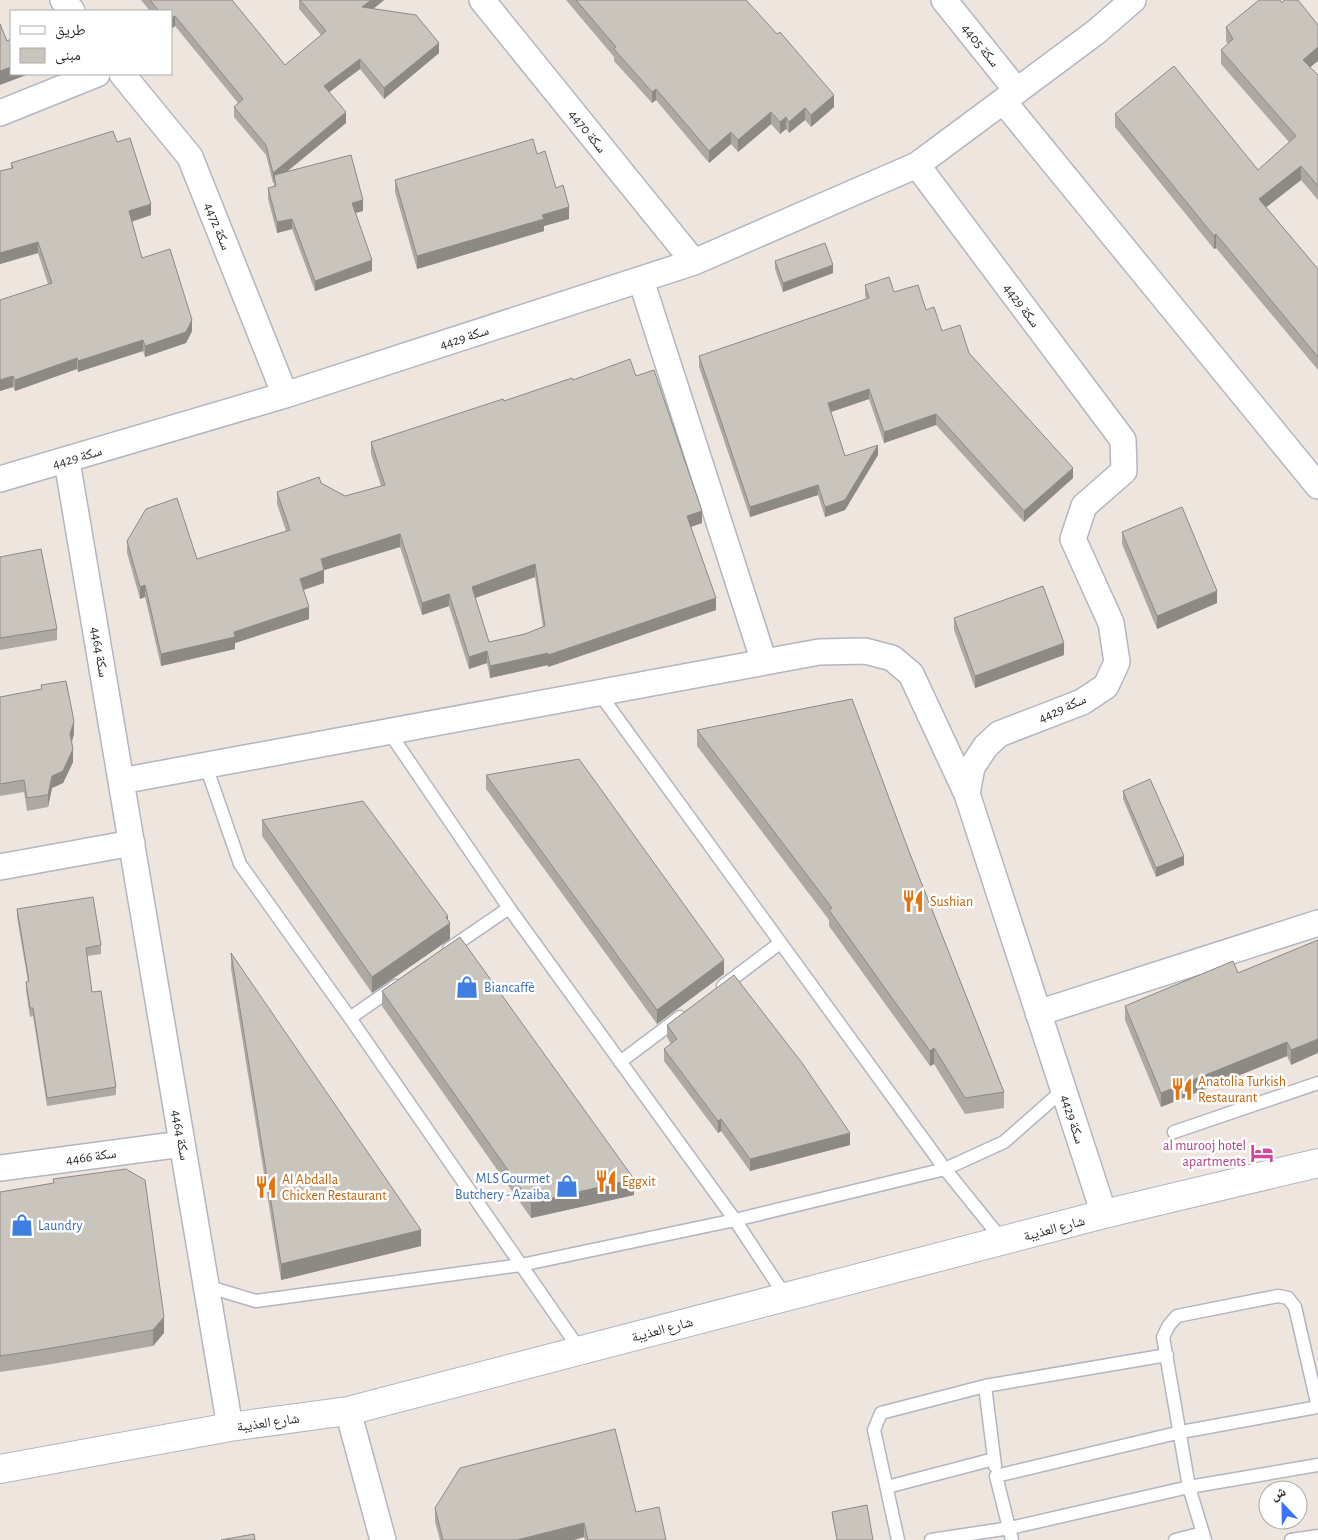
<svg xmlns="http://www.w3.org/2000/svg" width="1318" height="1540" font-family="'Alegreya Sans','Noto Naskh Arabic',sans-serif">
  <rect width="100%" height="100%" fill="#eee6de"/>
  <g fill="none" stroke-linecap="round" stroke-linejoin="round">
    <defs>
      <path id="lane" d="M599,693l346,476 58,72
        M389,732l120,176 226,312 51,77
        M206,766l34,98 110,154 230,332
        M449,949l60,-41
        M723,986l57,-43
        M350,1018l46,-32
        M620,1062l60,-45
        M1174,1132l144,-49
        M206,1286l50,15 265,-36 214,-45 210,-51 59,-27 59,-52
        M985,1386l10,80
        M887,1487l107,-28
        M898,1540l-24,-110 7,-17 104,-27 182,-31
        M931,1540l79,-12 179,-41 129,-22
        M1012,1540l-16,-64 185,-44 137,-25
        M1175,1540l28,-7
        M1205,1540l-16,-53 -26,-150 6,-12 8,-9 101,-20 10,2 7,9 23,100
        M1291,1540l27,-4"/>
      <path id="street" d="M63,0l9,11
        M482,0l212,262
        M944,0l73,91
        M122,74l68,83 95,238
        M1004,102l314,384
        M0,113l97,-39
        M917,165l206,275 1,31 -40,35 -11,33 38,84 6,39 -11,24 -24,16 -83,32 -13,12 -14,21 -5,27 137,420
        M641,280l123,382
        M67,461l163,966
        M0,479l285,-84 409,-133 223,-97 179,-133 37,-32
        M121,781l698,-129 46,-1 27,7 19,16 56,120
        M0,867l132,-24
        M1038,1013l280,-90
        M0,1168l182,-24
        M348,1411l35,129"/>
      <path id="secondary" d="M0,1469l230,-42 118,-16 756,-197 214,-51"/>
    </defs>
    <use href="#lane" stroke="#b2b6c0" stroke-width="15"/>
    <use href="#street" stroke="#b2b6c0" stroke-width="28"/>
    <use href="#secondary" stroke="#b2b6c0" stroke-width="30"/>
    <use href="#lane" stroke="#fff" stroke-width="12"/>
    <use href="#street" stroke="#fff" stroke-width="25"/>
    <use href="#secondary" stroke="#fff" stroke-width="28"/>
  </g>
  <path fill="#ada9a2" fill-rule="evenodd" d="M141,0h91l53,65 36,-30 -22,-26v-9h85l-11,9 66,44 -55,46 -24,-30 -31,23 17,31 -58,48 75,40 -8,2 17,58 -57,20 -23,-62 -15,4 -9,-34v-11l6,-2v-3h-1l-7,-28 -32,-38v-10l4,-4 -63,-77 -4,3v-18h-21z
    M566,0h180l88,107 -23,20 -6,-7 -16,13 -3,-4 -6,5 -9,-10 -33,28 -7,-8 -22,19 -53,-63 -4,3 -38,-42v-4z
    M1226,27l84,40 8,8v125l-17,-20 -35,27 52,62v101l-102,-122 -2,1 -99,-122v-13l143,56 31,-28 -68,-78v-14l7,-6 -2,-3z
    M117,142l34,73 -19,7 10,36 50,73 -6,12 -41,14 -2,-6 -65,21 -1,-3 -62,22 -2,-4 -13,4 48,-107 -10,-31 -38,11v-93l11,-3v-5z
    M537,154l19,34 13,31 -25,7v5l-127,38 -22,-77v-12z
    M775,261l58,12 -50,19 -8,-23z
    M865,285l29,7 32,18 16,21 27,22 104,125 -49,44 -88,-97 -52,18 -15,-44 -38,13 14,44 33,-1 -33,55 -20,7 -7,-22 -68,22 -51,-150v-11l167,-57 -1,-3z
    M636,376l66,147 -11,4 25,83 -168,57v-2l-58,13 -3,-15 -18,6 -20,-63 -27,9 -22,-68 -76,23v13l-21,7 6,29 -74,24v6l-74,17 -16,-69 -5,2 -13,-46v-12l70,18 89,-28 -9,-27v-12l44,-9 24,13 36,-10 -10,-32v-12l202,-62zM535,577l8,50 -18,7 -36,8 -14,-44z
    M1122,532l95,71 -60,26 -35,-85z
    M0,557l57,72v11l-57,10z
    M954,618l110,37 -89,33 -21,-58z
    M41,685l33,49 -2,8 1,20 -10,21 -11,5 -4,19 -21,4 -3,-19 -24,4v-99l41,-8z
    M697,730l213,124 94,238v16l-39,6 -31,-50 -4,2 -101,-140v-6l-132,-174z
    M486,775l238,199 -67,50 -171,-235z
    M1123,791l61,74 -28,12 -33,-78z
    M262,820l188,119 -78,54 -110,-157z
    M17,909l84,36v9l-14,2 5,36 24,95v8l-69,11 -14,-90 -3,1 -4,-27v-8h2l-11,-65z
    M1318,940l-27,125 -4,-9 -126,51 -36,-87v-14l113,-33z
    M231,953l190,293 -140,34 -50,-311z
    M382,991l252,204 -103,23 -149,-212z
    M667,1025l183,120 -100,26 -29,-40 -3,2 -54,-72v-12l7,-5 -4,-7z
    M53,1179l111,154 -11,13 -101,18 -52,8v-180l53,-9z
    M435,1508l201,4 30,28h-81l-1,-3 -10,3h-134l-5,-18z
    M832,1512l41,28h-36l-5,-24z"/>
  <path fill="#8d8984" d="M371,0h13l-22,18v-11z
    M175,16v10l-4,3v-11z
    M439,43v10l-55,46v-11z
    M1318,47v14l-15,12v-13z
    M360,59v10l-36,27v-10z
    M11,67v7h18l-29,11v-14z
    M656,89v11l-4,3v-11z
    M834,95v12l-23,20v-12z
    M805,108v12l-16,13v-11z
    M346,112v11l-71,58 -1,-6 -1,8v-10z
    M771,112v12l-33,28v-12z
    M786,117v12l-6,5v-12z
    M731,132v12l-22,19v-12z
    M1301,166v14l-42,33v-14z
    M363,200v11l-11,3v-11z
    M151,204v11l-22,7v-11z
    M569,207v12l-25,7v5l-127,38v-13l125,-41z
    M292,219v10l-15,4v-11z
    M1216,234v14l-2,1v-13z
    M38,242v11l-38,11v-11z
    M372,260v11l-57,20v-10z
    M833,265v8l-50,19v-9z
    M192,320v11l-6,12 -41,14v-11z
    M143,340v11l-65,21v-11z
    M77,358v11l-62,22v-11z
    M13,376v11l-13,4v-11z
    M869,389v10l-41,14v-10z
    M936,414v11l-52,18v-11z
    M878,445v10l-33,55 -20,7v-10z
    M1073,468v10l-49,44v-11z
    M818,485v10l-68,22v-10z
    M702,511v12l-15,5v-12z
    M400,534v13l-79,24v-12z
    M535,564v13l-63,22v-12z
    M324,570v13l-24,8v-12z
    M145,585v12l-5,2v-12z
    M1217,591v12l-60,26v-13z
    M449,594v12l-27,9v-12z
    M716,598v12l-168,57v-12z
    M309,607v12l-74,24v6l-74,17v-12l73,-22z
    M1064,643v12l-89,33v-12z
    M487,651v12l-18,6v-12z
    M548,653v12l-58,13v-12z
    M74,721v13l-4,13v-13z
    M73,749v13l-10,21 -11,5 -4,19v-12l4,-19z
    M1184,856v9l-28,12v-9z
    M448,916v9l2,-2v16l-78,54v-16z
    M724,960v14l-67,50v-14z
    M1318,1039v14l-27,12v-15z
    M1287,1042v14l-126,51v-14z
    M934,1048v16l-4,2v-15z
    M721,1119v12l-3,2v-12z
    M850,1133v12l-100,26v-12z
    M634,1179v16l-103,23v-15z
    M421,1230v16l-140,34v-16z
    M164,1317v16l-11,13v-16z
    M584,1523v14l-10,3h-57z"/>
  <path fill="#c9c4bc" stroke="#8d8984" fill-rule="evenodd" d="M150,0h82l53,65 41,-34 -26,-31h71l-9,7 54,8 23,28 -55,45 -24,-29 -36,27 22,26 -73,61 -7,-28 -32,-38 9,-8 -68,-83 -4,2v-7h-12z
    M576,0h170l31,34 3,-2 54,63 -23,20 -6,-7 -16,14 -3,-5 -6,5 -9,-10 -33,28 -7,-8 -22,19 -53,-62 -4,3 -38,-43 2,-2z
    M1259,0h21l2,3 2,-3h14l20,25v22l-15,13 15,15v111l-17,-20 -42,33 59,70v88l-102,-123 -2,2 -99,-122 59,-48 84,104 38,-34 -75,-86 12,-11 -7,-12z
    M0,24l7,17 4,-2v28l-11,4z
    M113,131l4,11 13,-4 21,66 -22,7 13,47 28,-9 22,71 -6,12 -41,14 -2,-6 -65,21 -1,-3 -62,22 -2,-4 -13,4v-80l52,-17 -14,-41 -38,11v-82l13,-3 -2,-5z
    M533,139l4,15 8,-3 11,37 7,-3 6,22 -27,8 2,4 -127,37 -22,-76z
    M351,155l12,45 -11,3 20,57 -57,21 -23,-62 -15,3 -9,-34 8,-2 -2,-11z
    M825,243l8,22 -50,18 -8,-22z
    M889,277l5,15 24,-7 8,25 8,-3 8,24 18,-6 9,28 104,115 -49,43 -88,-97 -52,18 -15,-43 -41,14 17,53 33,-11 -33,55 -20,7 -7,-22 -68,22 -51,-151 170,-58 -4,-13z
    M630,359l6,17 18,-6 48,141 -15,5 29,82 -168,57v-2l-58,13 -3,-15 -18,6 -20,-63 -27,9 -22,-69 -79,25 3,11 -24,9 9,28 -75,25 1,5 -74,17 -16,-69 -5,2 -13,-46 19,-32 31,-11 20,61 93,-29 -13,-38 42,-15 2,6 24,13 40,-11 -14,-43 132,-43 1,2 68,-23 1,2zM535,564l10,62 -20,8 -36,8 -17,-55z
    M1182,507l35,84 -60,25 -35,-84z
    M41,549l16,80 -57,9v-81z
    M1043,586l21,57 -89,33 -21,-58z
    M66,681l8,40 -4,13 3,15 -10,22 -11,5 -4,19 -21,3 -3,-18 -24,4v-87l42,-8 -1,-4z
    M852,699l58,155 94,238 -39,6 -31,-50 -4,3 -101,-141 3,-2 -135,-178z
    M579,759l145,201 -67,50 -171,-235z
    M1150,779l34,77 -28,12 -33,-77z
    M363,801l85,115 -2,1 4,6 -78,54 -110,-157z
    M93,897l8,48 -15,3 6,44 9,-1 15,96 -69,11 -14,-90h-3l-4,-26 3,-1 -12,-72z
    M460,937l174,242 -103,24 -149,-212z
    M1318,940v99l-27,11 -4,-8 -126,51 -36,-87 108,-45 5,12z
    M231,953l190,277 -140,34z
    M734,975l68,88 48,70 -100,26 -29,-40 -3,2 -54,-72 13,-10 -10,-14z
    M126,1169l19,11 19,137 -11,13 -101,18 -52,8v-164l54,-9 -1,-4z
    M615,1429l21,83 23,-5 7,33h-78l-4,-17 -67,17h-74l-8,-32 25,-40z
    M867,1505l6,35h-36l-5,-28z
    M254,1534l1,6h-34z"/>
  <defs>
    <symbol id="restaurant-bare" viewBox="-9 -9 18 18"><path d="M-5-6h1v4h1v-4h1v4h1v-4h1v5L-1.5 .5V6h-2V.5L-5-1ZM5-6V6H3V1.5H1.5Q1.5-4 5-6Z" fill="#e8710a" stroke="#fff" stroke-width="2.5" paint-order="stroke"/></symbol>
    <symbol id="shop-bare" viewBox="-9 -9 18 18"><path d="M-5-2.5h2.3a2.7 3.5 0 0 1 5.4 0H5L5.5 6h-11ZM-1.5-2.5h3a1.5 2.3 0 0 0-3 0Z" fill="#3f7fe0" stroke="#fff" stroke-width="2.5" paint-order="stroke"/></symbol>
    <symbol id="hotel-bare" viewBox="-9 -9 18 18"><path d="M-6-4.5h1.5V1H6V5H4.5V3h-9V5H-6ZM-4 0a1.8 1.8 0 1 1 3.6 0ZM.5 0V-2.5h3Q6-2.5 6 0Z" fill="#d1479c" stroke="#fff" stroke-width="2.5" paint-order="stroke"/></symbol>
  </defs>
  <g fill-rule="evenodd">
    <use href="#restaurant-bare" x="897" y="885" width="32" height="32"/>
    <use href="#shop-bare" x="451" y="971" width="32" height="32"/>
    <use href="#restaurant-bare" x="1166" y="1073" width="32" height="32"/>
    <use href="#hotel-bare" x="1246" y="1137" width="32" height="32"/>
    <use href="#restaurant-bare" x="590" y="1165" width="32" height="32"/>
    <use href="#shop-bare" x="551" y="1170" width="32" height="32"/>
    <use href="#restaurant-bare" x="250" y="1171" width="32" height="32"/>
    <use href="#shop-bare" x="6" y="1209" width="32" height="32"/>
  </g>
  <g text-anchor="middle" stroke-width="5" stroke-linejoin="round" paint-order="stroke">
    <g font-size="14" fill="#2c2c2c" stroke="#fff">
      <text transform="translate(981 45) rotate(51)" y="5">سكة 4405</text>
      <text transform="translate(588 131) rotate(51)" y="5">سكة 4470</text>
      <text transform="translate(218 226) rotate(68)" y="5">سكة 4472</text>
      <text transform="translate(1022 305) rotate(53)" y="5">سكة 4429</text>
      <text transform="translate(464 337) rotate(-18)" y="5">سكة 4429</text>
      <text transform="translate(77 457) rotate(-16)" y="5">سكة 4429</text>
      <text transform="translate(100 652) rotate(80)" y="5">سكة 4464</text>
      <text transform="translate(1062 708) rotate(-24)" y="5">سكة 4429</text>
      <text transform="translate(1073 1119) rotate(72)" y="5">سكة 4429</text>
      <text transform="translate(181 1135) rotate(80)" y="5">سكة 4464</text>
      <text transform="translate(91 1156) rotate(-8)" y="5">سكة 4466</text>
      <text transform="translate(1054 1228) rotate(-15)" y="5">شارع العذيبة</text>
      <text transform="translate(662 1329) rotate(-15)" y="5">شارع العذيبة</text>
      <text transform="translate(268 1422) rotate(-8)" y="5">شارع العذيبة</text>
    </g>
    <g font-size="14" fill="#c56008" stroke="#fff" text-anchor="start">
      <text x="930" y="906">Sushian</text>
      <text x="1198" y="1086">Anatolia Turkish<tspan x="1198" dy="16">Restaurant</tspan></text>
      <text x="282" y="1184">Al Abdalla<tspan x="282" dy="16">Chicken Restaurant</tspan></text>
      <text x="622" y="1186">Eggxit</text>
    </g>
    <g font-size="14" fill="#366cbe" stroke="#fff" text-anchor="start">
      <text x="484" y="992">Biancaffè</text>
      <text x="550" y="1183" text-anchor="end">MLS Gourmet<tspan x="550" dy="16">Butchery - Azaiba</tspan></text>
      <text x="38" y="1230">Laundry</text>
    </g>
    <g font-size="14" fill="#b23c85" stroke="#fff" text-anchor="end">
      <text x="1246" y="1150">al murooj hotel<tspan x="1246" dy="16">apartments</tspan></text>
    </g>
  </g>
  <rect x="10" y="10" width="162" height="65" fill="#ffffff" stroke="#ababab"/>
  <rect x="20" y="26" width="25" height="8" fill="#ffffff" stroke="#ababab"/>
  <text x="55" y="35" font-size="15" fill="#2c2c2c">طريق</text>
  <rect x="20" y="48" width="25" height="15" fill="#c9c4bc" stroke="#ababab"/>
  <text x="55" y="60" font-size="15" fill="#2c2c2c">مبنى</text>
  <g transform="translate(1283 1505) rotate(338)"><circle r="24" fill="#ffffff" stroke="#ababab"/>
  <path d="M0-4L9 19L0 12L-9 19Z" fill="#3a73ff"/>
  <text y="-8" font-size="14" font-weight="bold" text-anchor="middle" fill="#2c2c2c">ش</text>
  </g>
</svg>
